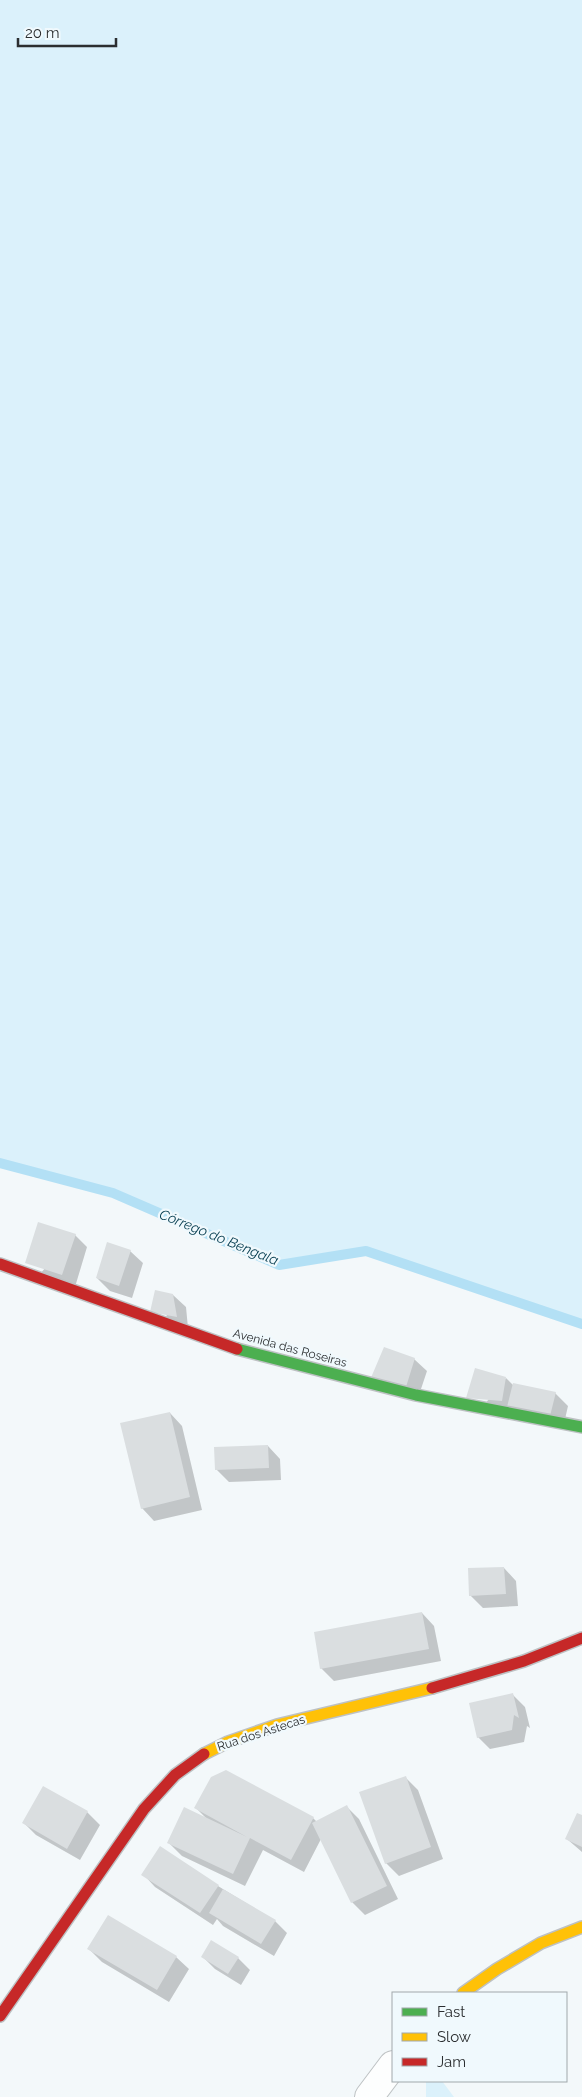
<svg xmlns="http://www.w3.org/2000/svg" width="582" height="2097" font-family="Raleway,sans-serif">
  <rect width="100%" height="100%" fill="#f3f8fa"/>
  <path fill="#dbf1fb" d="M0,0h582v1324l-216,-73 -87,14 -166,-72 -113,-30z
    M426,2081h16l12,16h-28z"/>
  <path fill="#0003" d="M75,1235l12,12 -12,40 -36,-12z
    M130,1251l13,12 -11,35 -22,-7 -13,-13z
    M173,1295l13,12 2,21 -24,-4z
    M414,1359l13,12 -9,27 -34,-6z
    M506,1378l8,8 41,7 13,13 -5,22 -83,-18z
    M170,1413l12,13 20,84 -48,11 -12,-13z
    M268,1446l12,13 1,21 -52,2 -13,-13z
    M504,1568l12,13 2,25 -35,2 -13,-13z
    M422,1613l12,13 7,35 -107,20 -13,-13z
    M513,1695l12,12 5,21 -3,-2 -3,16 -34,7 -12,-12z
    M405,1777l13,13 25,69 -44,17 -13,-13z
    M43,1788l44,24 13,13 -20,35 -44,-25 -12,-12z
    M347,1807l12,12 39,80 -33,16 -13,-13 -31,-63 -17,33 -41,-22 -18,36 -63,-30 -13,-13 38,-24 -11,-11 117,10 4,4z
    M582,1817v35l-15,-13z
    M143,1874l75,12 57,35 12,12 -13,23 -51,-30 -6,-7 -4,6 -58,-38z
    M89,1949l87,8 13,12 -20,33 -67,-40z
    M203,1957l35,1 12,12 -9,15 -26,-16z"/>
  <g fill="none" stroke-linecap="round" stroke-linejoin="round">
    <path stroke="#b3e0f5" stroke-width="10" d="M0,1163l113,30 166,72 87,-14 216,73"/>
  </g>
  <path fill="#dadee0" d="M38,1222l38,12 -14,41 -37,-12z
    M107,1242l24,8 -12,36 -23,-8z
    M155,1290l18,4 4,23 -27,-5z
    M384,1347l31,11 -9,29 -36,-7z
    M475,1368l31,9 -4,24 -36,-3z
    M513,1383l43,9 -6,24 -43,-9z
    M170,1412l20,85 -49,12 -21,-86z
    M268,1445l1,23 -54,2 -1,-23z
    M504,1567l2,27 -37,2 -1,-28z
    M422,1612l7,37 -109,20 -6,-37z
    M513,1693l6,25 -5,-3 -2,15 -35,8 -8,-35z
    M226,1770l88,47 -23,43 -41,-22 -17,36 -66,-31 17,-36 63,30 -53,-29 17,-31z
    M406,1776l25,71 -46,17 -26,-72z
    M43,1786l45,25 -21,38 -45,-26z
    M347,1805l40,81 -36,17 -39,-80z
    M577,1813l5,2v32l-17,-8z
    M160,1846l59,39 -19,28 -59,-38z
    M223,1889l53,31 -15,24 -52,-31z
    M108,1915l69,41 -20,34 -70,-41z
    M211,1940l28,17 -11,17 -27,-17z"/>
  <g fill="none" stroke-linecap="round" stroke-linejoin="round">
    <defs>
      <path id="street" d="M369,2097l24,-32"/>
      <path id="fast" d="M237,1349l179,46 166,32"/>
      <path id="slow" d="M204,1754l24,-12 49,-17 155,-37
        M463,1993l34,-24 44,-26 41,-16"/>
      <path id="jam" d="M0,1264l237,85
        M432,1688l92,-27 58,-23
        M0,2016l144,-207 31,-34 29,-21"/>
    </defs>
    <use href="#street" stroke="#bdc1c3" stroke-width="30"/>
    <use href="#fast" stroke="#bdc1c3" stroke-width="14"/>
    <use href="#slow" stroke="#bdc1c3" stroke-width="14"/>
    <use href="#jam" stroke="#bdc1c3" stroke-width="14"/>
    <use href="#street" stroke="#fdfefe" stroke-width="28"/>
    <use href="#fast" stroke="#4caf50" stroke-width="11"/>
    <use href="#slow" stroke="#ffc107" stroke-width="11"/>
    <use href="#jam" stroke="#c62828" stroke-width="11"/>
  </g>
  <g text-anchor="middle" stroke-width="4.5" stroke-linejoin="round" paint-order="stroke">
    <g font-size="12" fill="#2b2e30" stroke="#f0f9fd">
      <text transform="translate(290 1348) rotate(15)" y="4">Avenida das Roseiras</text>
      <text transform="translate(261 1733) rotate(-18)" y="4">Rua dos Astecas</text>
    </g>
    <g font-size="14" font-style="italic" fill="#01394c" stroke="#f0f9fd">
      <text transform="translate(219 1237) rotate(22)" y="5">Córrego do Bengala</text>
    </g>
  </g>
  <rect x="392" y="1992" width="175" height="90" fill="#f0f9fd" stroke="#a1a8ab"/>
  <rect x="402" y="2008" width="25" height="8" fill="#4caf50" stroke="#a1a8ab"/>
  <text x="437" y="2017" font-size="15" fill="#2b2e30">Fast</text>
  <rect x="402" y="2033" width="25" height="8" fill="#ffc107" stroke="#a1a8ab"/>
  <text x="437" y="2042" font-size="15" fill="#2b2e30">Slow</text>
  <rect x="402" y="2058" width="25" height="8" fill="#c62828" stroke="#a1a8ab"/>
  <text x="437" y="2067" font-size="15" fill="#2b2e30">Jam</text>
  <path d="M18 38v8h98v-8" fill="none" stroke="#2b2e30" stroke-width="2.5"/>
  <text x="25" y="38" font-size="15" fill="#2b2e30" stroke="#f0f9fd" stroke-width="4" paint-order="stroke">20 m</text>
</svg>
